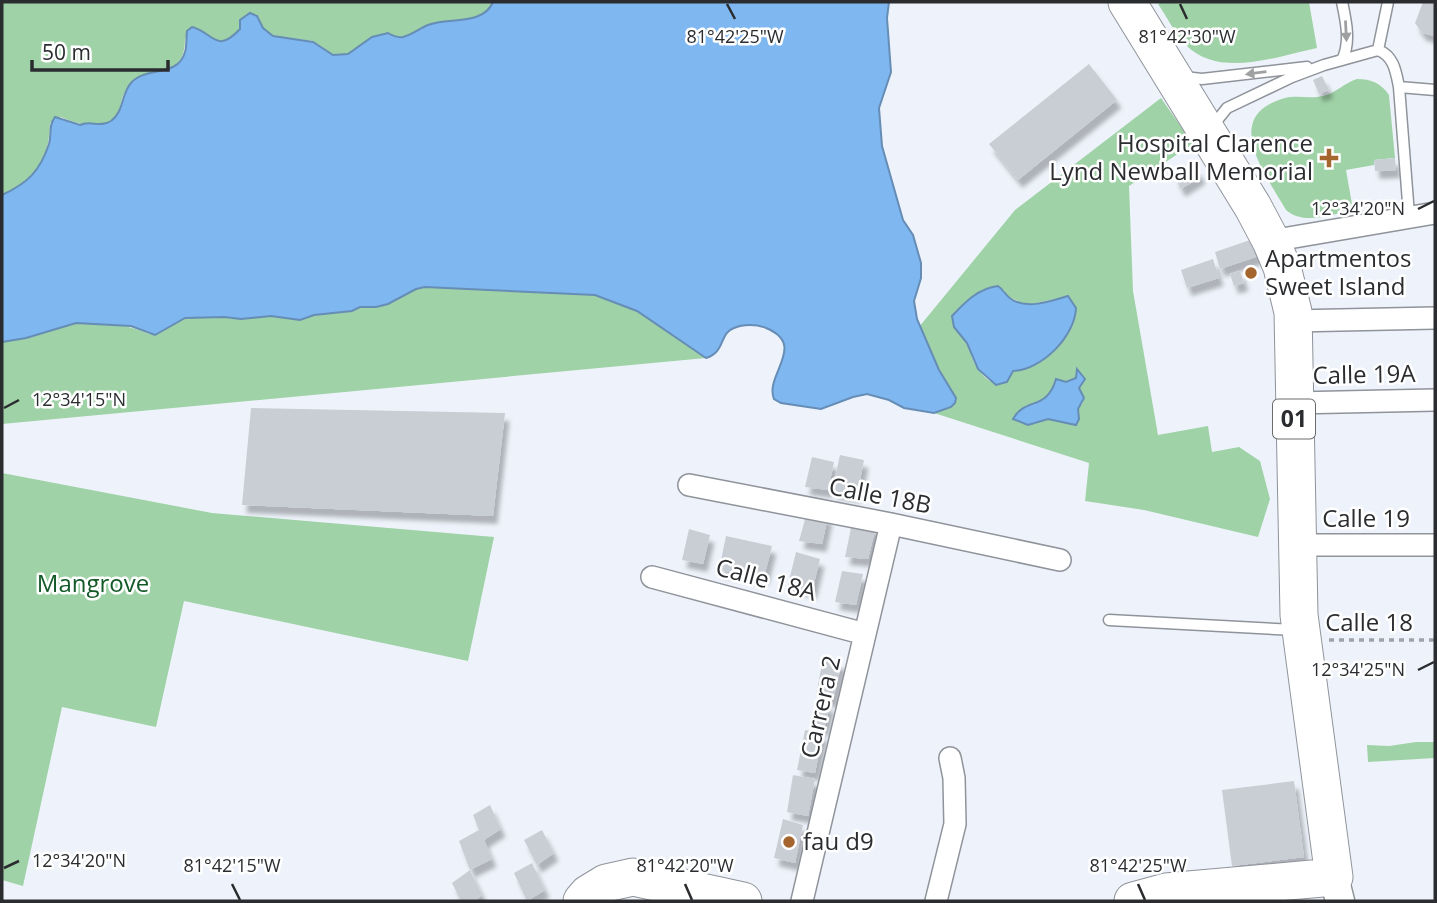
<svg xmlns="http://www.w3.org/2000/svg" width="1437" height="903" font-family="'Open Sans',sans-serif">
  <defs>
    <filter id="shadow"><feDropShadow dx="4.5" dy="8" stdDeviation="2" flood-color="#0004"/></filter>
  </defs>
  <rect width="100%" height="100%" fill="#eef3fb"/>
  <path fill="#9fd2a6" fill-rule="evenodd" d="M2,2h491c-10,24 -45,15 -65,23 -8,3 -16,10 -25,12 -6,1 -10,-1 -15,-4l-16,4 -24,17 -15,1 -20,-14 -40,-5 -10,-8 -6,-12c-12,9 -30,32 -46,24 -5,-3 -10,-8 -14,-12l-12,11c0,19 -7,30 -27,33 -6,1 -11,0 -16,4 -5,3 -13,10 -16,14 -8,12 -3,26 -18,33 -12,6 -35,0 -47,-6l-11,6c-1,38 -14,56 -48,72z
    M1163,2h146l8,46c-39,8 -98,31 -131,-3 -11,-11 -19,-28 -28,-41z
    M1357,79c14,0 24,4 32,16l6,63 -21,2v5l-28,5 7,40c-21,4 -49,16 -67,0 -19,-34 -67,-94 -1,-112 13,-3 25,1 38,-2 13,-3 21,-13 34,-17z
    M1161,98l32,46 -64,42 4,105 25,144 50,-9 4,26 27,-5 21,14 10,38 -12,38 -114,-27 -59,-9 4,-38 -155,-50 17,-6 5,-9 -12,-19 -25,-52 96,-117zM985,289l19,1 4,7 20,8 40,-9 3,33c-15,19 -32,41 -58,42l-6,11 -11,3c-4,-3 -10,-6 -13,-10 -19,-20 -16,-49 -16,-74zM1076,378l9,1 -6,9 4,15 -6,6 2,10 -10,4 -21,-4 -20,6 -10,-3 2,-12c20,-9 29,-9 36,-31l10,3z
    M442,286l153,9 42,16 69,47 -704,66v-82c24,-4 46,-12 70,-18 22,-6 57,1 77,10l36,-16 39,-1 9,2 38,-3 29,4 14,-5 38,-4 7,-4h17l28,-11 12,-7z
    M2,473l210,40 282,24 -26,124 -284,-60 -28,126 -94,-20 -39,179 -21,-6z
    M1416,742h19v16l-67,4 -1,-17 22,1z"/>
  <path fill="#7fb7f0" stroke="#668db6" stroke-width="2" d="M493,2h396l-2,16 4,54 -12,36 3,38 21,74 10,15 8,28v15l-7,23 3,18 22,51 17,28 -1,5 -4,4 -17,6 -30,-5 -15,-8 -22,-6 -14,3 -32,12 -40,-6 -7,-4c-10,-24 34,-54 -8,-71 -9,-4 -23,-4 -32,0 -15,5 -8,24 -28,30l-69,-47 -42,-16 -170,-8 -9,2 -28,15 -12,3h-16l-8,4 -38,4 -14,5 -29,-4 -30,3 -17,-2 -39,1 -30,17 -24,-9 -55,-3 -50,15 -24,4v-147c26,-12 38,-24 47,-51 3,-10 -1,-18 6,-27l25,8c10,-5 20,3 31,-4 13,-9 10,-27 20,-38 14,-17 47,-5 54,-31 2,-6 1,-14 2,-21l5,-4c21,5 24,28 48,2v-9l10,-7 7,3 6,12 10,8 40,6 20,13 15,-1 24,-17 16,-4c5,3 9,5 15,4 9,-2 17,-9 25,-12 20,-8 55,1 65,-23z
    M998,286c6,4 7,9 13,13 16,11 40,2 57,-3l8,12c-1,28 -34,62 -63,63l-6,11 -11,3 -18,-16 -11,-26 -13,-16 -2,-11c13,-14 27,-28 46,-30z
    M1077,369l8,10 -6,9 5,10 -6,11 1,10 -3,6 -28,-6 -20,6 -15,-6c12,-22 34,-8 43,-40l10,3 10,-4z"/>
  <path fill="#c9ced5" filter="url(#shadow)" d="M1423,2h12v34l-13,-3 -7,-10z
    M1089,64l28,36 -99,80 -29,-36z
    M1322,76l7,14 -10,4 -6,-14z
    M1395,158l1,12 -21,1 -1,-11z
    M1196,167l5,9 -20,13 -7,-13 7,-5 2,4z
    M1253,239l6,17 -39,13 -5,-17z
    M1213,259l6,19 -32,10 -6,-18z
    M1240,271l4,12 -10,3 -4,-12z
    M251,408l254,5 -12,103 -251,-11z
    M840,455l24,5 -7,35 -25,-4z
    M812,457l22,5 -6,28 -23,-3z
    M807,512l21,4 -6,28 -23,-3z
    M852,523l24,3 -8,33 -23,-2z
    M689,529l21,6 -7,29 -21,-4z
    M726,536l46,10 -8,31 -45,-7z
    M796,552l24,7 -8,32 -24,-6z
    M842,571l21,3 -7,31 -21,-3z
    M823,658l19,4 -9,38 -17,-4z
    M817,702l13,2 -6,25 -13,-2z
    M805,730l18,3 -8,40 -18,-3z
    M793,775l22,4 -7,37 -21,-4z
    M1294,781l10,76 -72,9 -10,-76z
    M490,805l11,24 -17,11 8,19 -22,11 -11,-29 20,-11 -6,-15z
    M783,819l20,6 -8,38 -21,-5z
    M542,830l12,23 -17,12 -13,-25z
    M532,863l13,27 -18,11 -13,-28z
    M470,870l12,25 -7,6h-14l-9,-18z"/>
  <g fill="none" stroke-linecap="round" stroke-linejoin="round">
    <defs>
      <path id="lane" d="M1342,2c4,19 9,40 0,58
        M1378,50l10,-48
        M1184,77l18,2 105,-12
        M1399,87l10,128
        M1211,128l16,-20 65,-31 32,-12 54,-15c16,6 18,22 21,37l36,3
        M1109,620l186,10"/>
      <path id="street" d="M1271,241l164,-28
        M1293,321l142,-3
        M1294,403l141,-3
        M689,485l202,39 169,36
        M1297,545h138
        M652,577l213,57
        M802,901l89,-377
        M936,901l19,-77 -1,-46 -4,-20"/>
      <path id="secondary" d="M1334,877l6,24"/>
      <path id="highway" d="M1127,2l126,205 18,34 11,26 11,45 6,303 35,262 -168,15 -33,9
        M582,901l6,-7 18,-11 27,-6 110,24"/>
    </defs>
    <use href="#lane" stroke="#8f939a" stroke-width="13"/>
    <use href="#street" stroke="#8f939a" stroke-width="24"/>
    <use href="#secondary" stroke="#8f939a" stroke-width="31"/>
    <use href="#highway" stroke="#8f939a" stroke-width="39"/>
    <path stroke="#9fa3a9" stroke-width="3.5" stroke-dasharray="5 5" stroke-linecap="butt" d="M1329,640h106"/>
    <use href="#lane" stroke="#fff" stroke-width="10"/>
    <use href="#street" stroke="#fff" stroke-width="21"/>
    <use href="#secondary" stroke="#fff" stroke-width="28"/>
    <use href="#highway" stroke="#fff" stroke-width="37"/>
  </g>
  <defs><path id="oneway-solid" d="M-6-.8H1V-3.2L6.5 0L1 3.2V.8H-6Z" transform="scale(1.75)"/></defs>
  <g fill="#9fa0a1">
    <use href="#oneway-solid" transform="translate(1346 31) rotate(87)"/>
    <use href="#oneway-solid" transform="translate(1256 73) rotate(173)"/>
  </g>
  <path fill="none" stroke="#2a2c2f" stroke-width="2.5" d="M727,4l8,15M1180,4l7,15M1418,209l16,-8M4,408l15,-8M1418,670l16,-8M4,868l15,-7M232,884l8,16M685,884l7,16M1138,884l7,16"/>
  <g fill="#a5652e" stroke="#fff" stroke-width="2.5">
    <path d="M1325.5 147.5h7v7h7v7h-7v7h-7v-7h-7v-7h7z"/>
    <circle cx="1251" cy="273" r="7"/>
    <circle cx="789" cy="842" r="7"/>
  </g>
  <g text-anchor="middle" stroke-width="5" stroke-linejoin="round" paint-order="stroke">
    <rect fill="#fff" stroke="#6a6b6d" stroke-width="2" x="1273" y="399.5" width="42" height="39" rx="5"/>
    <g font-size="23" font-weight="bold" fill="#2a2c2f">
      <text x="1294" y="427">01</text>
    </g>
    <g font-size="24" fill="#2a2c2f" stroke="#fff" text-anchor="start">
      <text x="1313" y="152" text-anchor="end">Hospital Clarence<tspan x="1313" dy="28">Lynd Newball Memorial</tspan></text>
      <text x="1265" y="267">Apartmentos<tspan x="1265" dy="28">Sweet Island</tspan></text>
      <text x="803" y="850">fau d9</text>
    </g>
    <g font-size="24" fill="#2a2c2f" stroke="#fff">
      <text transform="translate(1364 375) rotate(-1)" y="8">Calle 19A</text>
      <text transform="translate(880 496) rotate(11)" y="8">Calle 18B</text>
      <text x="1366" y="527">Calle 19</text>
      <text transform="translate(766 580) rotate(15)" y="8">Calle 18A</text>
      <text x="1369" y="631">Calle 18</text>
      <text transform="translate(821 707) rotate(-77)" y="8">Carrera 2</text>
    </g>
    <g font-size="24" fill="#135a28" stroke="#fff">
      <text x="93" y="592">Mangrove</text>
    </g>
  </g>
  <g font-size="18" text-anchor="middle" fill="#2a2c2f" stroke="#fff" stroke-width="5" stroke-linejoin="round" paint-order="stroke">
    <text x="735" y="43">81°42'25"W</text>
    <text x="1187" y="43">81°42'30"W</text>
    <text x="1358" y="215">12°34'20"N</text>
    <text x="79" y="406">12°34'15"N</text>
    <text x="1358" y="676">12°34'25"N</text>
    <text x="79" y="867">12°34'20"N</text>
    <text x="232" y="872">81°42'15"W</text>
    <text x="685" y="872">81°42'20"W</text>
    <text x="1138" y="872">81°42'25"W</text>
  </g>
  <rect width="1437" height="903" fill="none" stroke="#2a2c2f" stroke-width="7"/>
  <path d="M32 60v10h136v-10" fill="none" stroke="#2a2c2f" stroke-width="3.5"/>
  <text x="42" y="60" font-size="21" fill="#2a2c2f" stroke="#ffffff" stroke-width="5" paint-order="stroke">50 m</text>
</svg>
